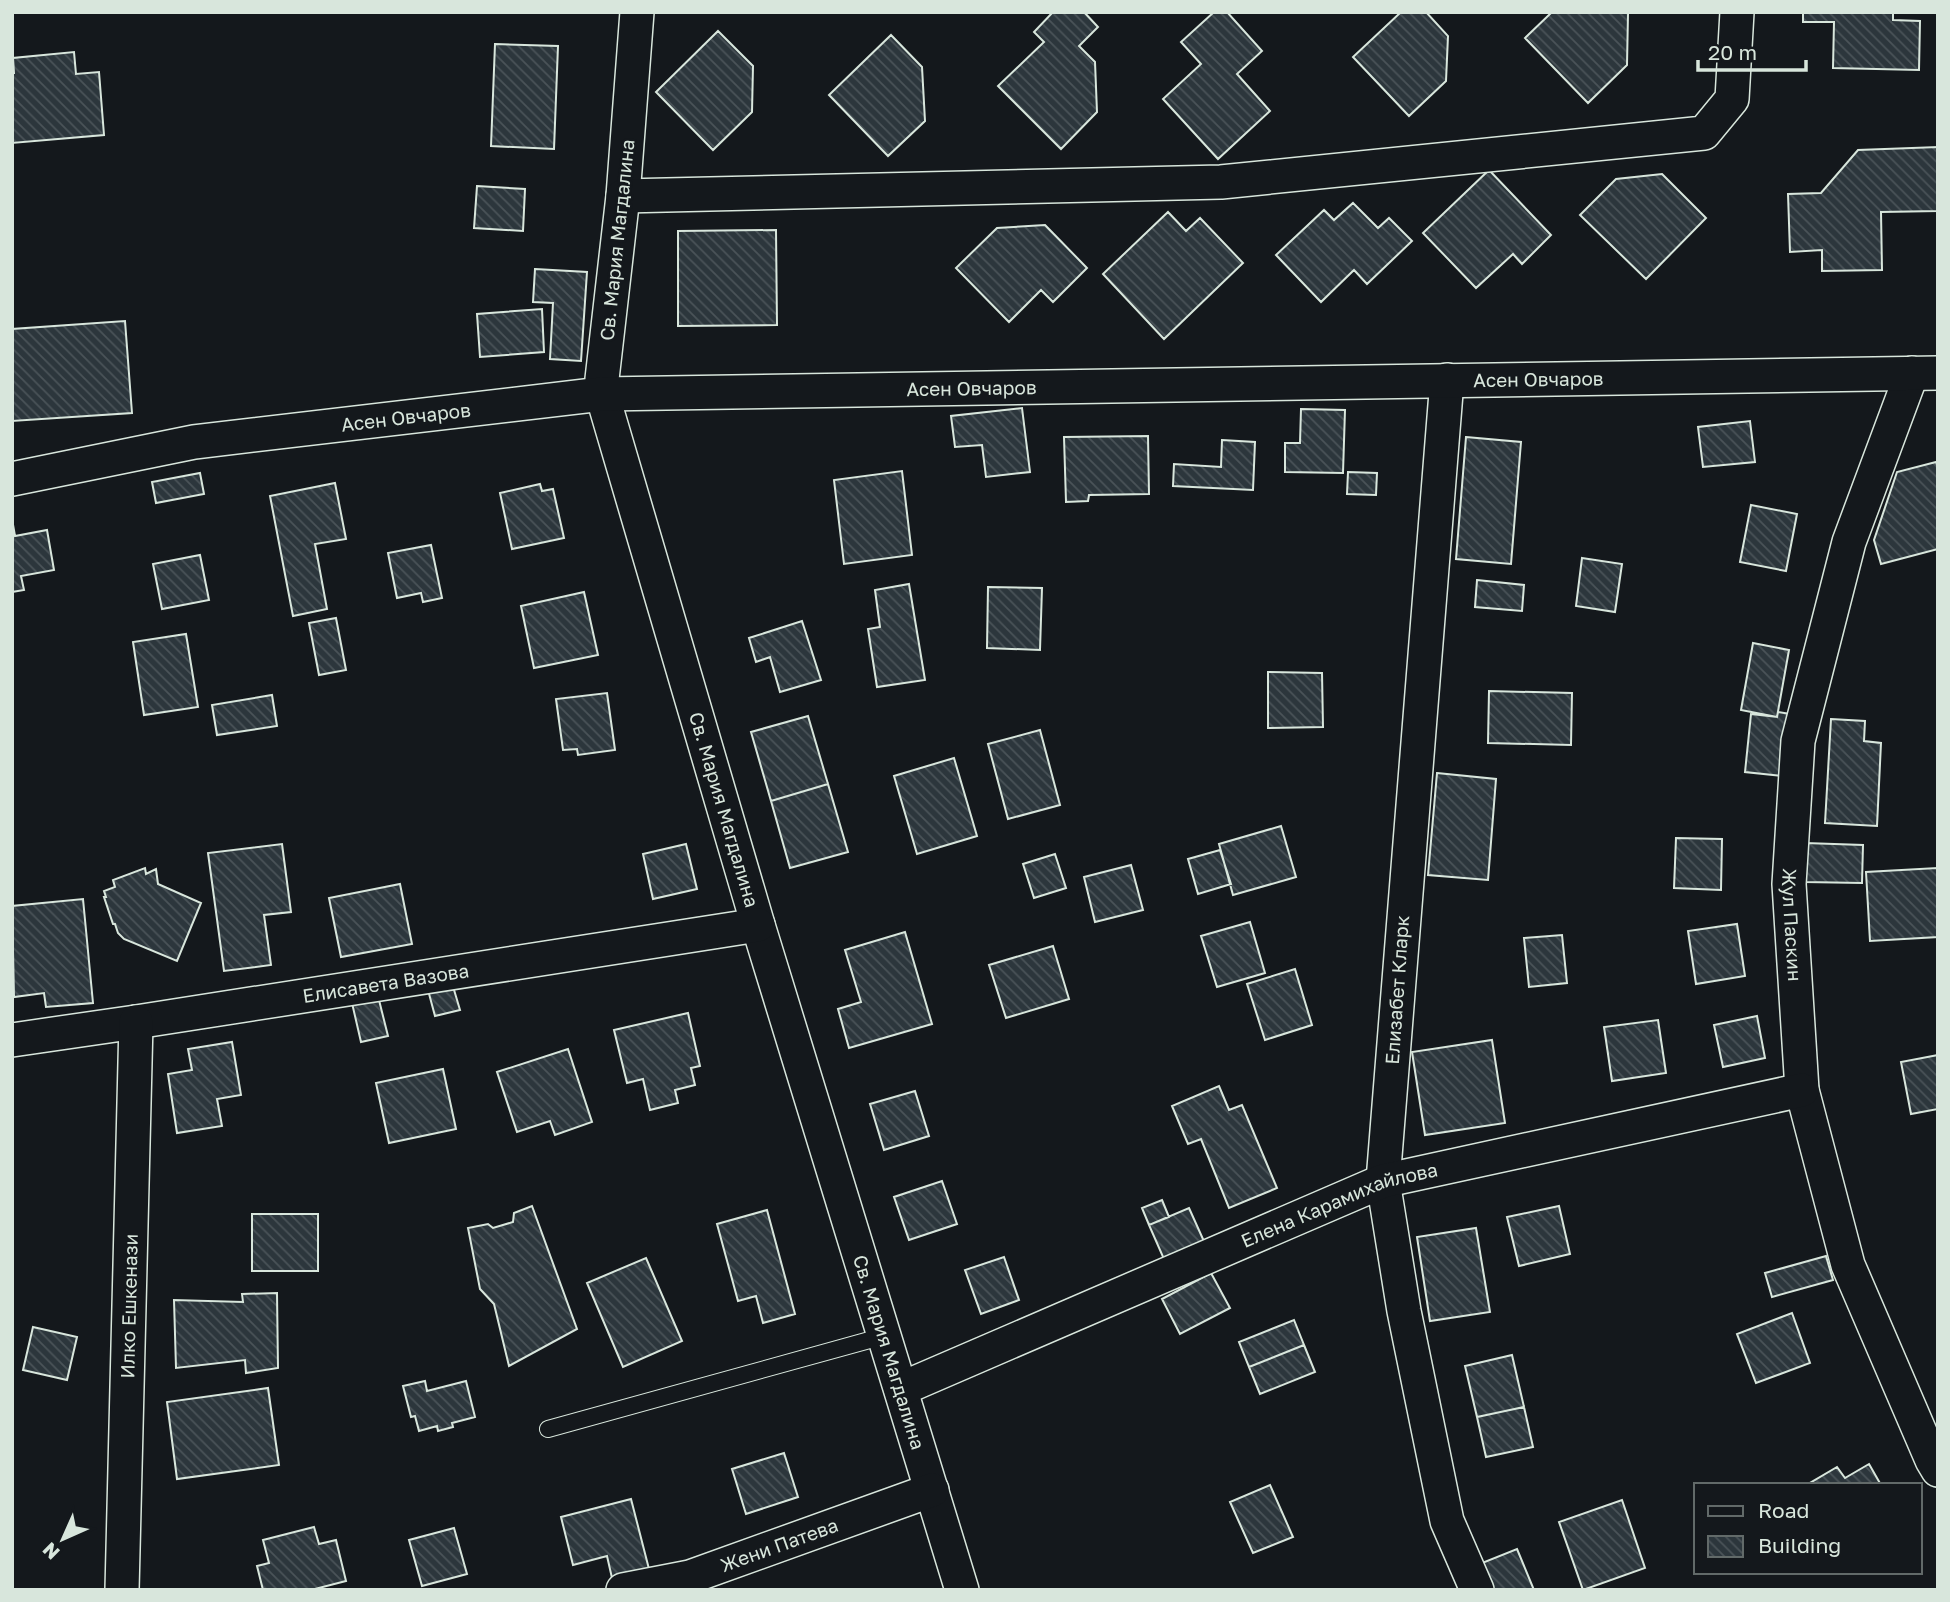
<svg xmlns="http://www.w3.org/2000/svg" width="1950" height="1602" font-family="'Golos Text',sans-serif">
  <defs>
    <pattern id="building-back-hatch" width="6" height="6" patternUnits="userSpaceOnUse" patternTransform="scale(1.75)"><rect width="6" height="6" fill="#2c363c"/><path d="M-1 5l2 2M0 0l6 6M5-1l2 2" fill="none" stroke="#4a5358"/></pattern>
  </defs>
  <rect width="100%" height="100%" fill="#14181c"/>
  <path fill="url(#building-back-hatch)" stroke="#d8e6dc" stroke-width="2" d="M1053,12h31l14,15 -19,19 16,16 2,50 -36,37 -63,-63 46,-44 -10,-10z
    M1214,12h13l35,39 -25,23 33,37 -52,48 -55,-60 38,-35 -20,-22z
    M1401,12h25l22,24 -2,45 -37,35 -56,-59z
    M1552,12h74l2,2 -1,51 -39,38 -63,-65z
    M1803,12h90v8l27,1 -1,49 -86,-2 1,-46h-31z
    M718,31l35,35 -1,46 -39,38 -57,-58z
    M891,35l31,32 3,54 -37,35 -59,-61z
    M495,44l63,2 -4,103 -63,-3z
    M74,52l2,22 23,-2 5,63 -92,8v-70h2l-1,-15z
    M1938,147v64l-57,1 1,58 -60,1v-21l-32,2 -2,-58 33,-1 37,-43z
    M1489,170l62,65 -29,29 -9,-10 -37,34 -53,-55z
    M1662,174l44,44 -60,61 -66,-64 36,-36z
    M477,186l48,3 -2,42 -49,-3z
    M1353,203l25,25 11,-10 23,23 -45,43 -13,-14 -33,32 -45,-47 48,-45 10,10z
    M1168,212l18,19 14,-13 43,45 -79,76 -61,-65z
    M1045,225l42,43 -34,34 -12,-12 -32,32 -53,-54 41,-40z
    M776,230l1,95 -99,1v-95z
    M535,269l52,3 -6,89 -31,-2 3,-56 -20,-1z
    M542,309l2,43 -64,5 -3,-43z
    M125,321l7,92 -120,8v-92z
    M1022,408l8,64 -44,5 -4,-32 -27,2 -4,-31z
    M1301,409l44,1 -2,63 -58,-1v-29h15z
    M1750,421l5,41 -52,5 -5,-40z
    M1148,436l1,58 -60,1 -1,6 -22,1 -2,-65z
    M1466,437l55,5 -10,122 -55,-5z
    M1222,440l33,2 -2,48 -80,-4 1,-22 47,3z
    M1936,462l2,6v81l-57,15 -7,-24 23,-68z
    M902,471l10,84 -68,9 -10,-84z
    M1348,472l29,1 -1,22 -29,-1z
    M200,473l4,21 -48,9 -4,-21z
    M335,483l11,56 -31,5 12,65 -34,7 -23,-120z
    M540,484l2,7 11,-2 11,49 -52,11 -12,-56z
    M1751,505l46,9 -11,57 -46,-9z
    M12,519l3,17 32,-6 7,40 -33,6 3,14 -12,2z
    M431,545l11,53 -19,4 -2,-9 -24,5 -9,-45z
    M200,555l9,45 -47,9 -9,-45z
    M1582,558l40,6 -7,48 -39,-6z
    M1477,580l47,5 -2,26 -47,-4z
    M909,584l16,96 -48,7 -9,-58 12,-2 -5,-37z
    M988,587l54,1 -2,62 -53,-2z
    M584,592l14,63 -64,13 -13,-62z
    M336,618l10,52 -27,5 -10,-52z
    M802,621l19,59 -41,12 -10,-35 -14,5 -7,-24z
    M186,634l12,73 -54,8 -11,-73z
    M1753,643l36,7 -12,67 -36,-7z
    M1268,672l54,1 1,54 -55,1z
    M1489,691l83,2 -1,52 -83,-2z
    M607,693l8,57 -37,5 -1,-6 -14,1 -7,-51z
    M272,695l5,31 -60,9 -5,-30z
    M1778,712l19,3 -6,62 -46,-5 6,-58 26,3z
    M808,716l20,68 -57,17 -20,-69z
    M1831,719l34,2 -1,20 17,2 -4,83 -52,-3z
    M1040,730l20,75 -52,14 -20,-75z
    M954,758l23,78 -60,18 -23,-78z
    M1437,773l59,6 -8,101 -60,-5z
    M828,784l20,68 -58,16 -19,-67z
    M1281,826l15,51 -63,18 -14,-51z
    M1676,838l46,1 -1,51 -47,-2z
    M1805,843l58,2 -1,38 -57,-1z
    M282,844l9,68 -27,3 7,50 -47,6 -16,-118z
    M686,844l11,45 -44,10 -10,-45z
    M1220,850l11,34 -33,10 -10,-35z
    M1055,854l11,34 -32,10 -11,-34z
    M1131,865l12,45 -48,12 -11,-45z
    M145,868l1,6 10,-5 2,15 43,19 -24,58 -53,-22 -6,-6 -3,-9h-2l-9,-27h2l-2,-6 11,-4 -2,-7z
    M1937,868l1,69 -68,4 -4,-69z
    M400,884l12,60 -71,13 -12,-59z
    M83,899l10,104 -47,4 -2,-14 -30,4 -2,-91z
    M1250,922l15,51 -48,14 -16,-51z
    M1737,924l8,52 -49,8 -8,-53z
    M905,932l27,92 -83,24 -11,-39 23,-7 -16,-52z
    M1562,935l5,48 -38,4 -5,-49z
    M1053,946l16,53 -63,19 -17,-53z
    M1295,969l17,56 -47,15 -18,-56z
    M452,983l8,27 -25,6 -7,-26z
    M378,996l10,40 -27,6 -9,-39z
    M688,1013l12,53 -9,2 4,17 -20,5 3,13 -28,7 -7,-31 -16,4 -13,-53z
    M1757,1016l8,42 -42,9 -9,-42z
    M1658,1020l8,53 -54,8 -8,-54z
    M1492,1040l13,83 -80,12 -13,-83z
    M232,1042l9,53 -24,4 5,27 -45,7 -9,-59 24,-4 -4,-21z
    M568,1049l24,73 -37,13 -5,-14 -33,11 -20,-60z
    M1938,1055v54l-27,5 -10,-52z
    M443,1069l13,60 -67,14 -13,-60z
    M1219,1086l10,24 13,-5 35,83 -48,20 -28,-69 -13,5 -16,-38z
    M915,1091l14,45 -45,14 -14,-46z
    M942,1181l15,43 -48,16 -15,-43z
    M1162,1200l7,17 -20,8 -7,-17z
    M532,1206l45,123 -68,37 -15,-62 -14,-15 -12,-61 20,-4 5,4 20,-6 1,-9z
    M1559,1206l11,48 -51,12 -12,-49z
    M1189,1208l18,40 -40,18 -18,-41z
    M767,1210l28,104 -32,9 -7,-27 -18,5 -21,-77z
    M252,1214h66v57h-66z
    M1476,1228l14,84 -60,9 -13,-84z
    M1826,1256l7,24 -61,17 -7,-24z
    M1004,1257l15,43 -38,14 -16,-44z
    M646,1258l36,83 -59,26 -36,-84z
    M1211,1273l19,35 -50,26 -18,-35z
    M277,1293l1,75 -32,5 -1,-13 -69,8 -2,-68 69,2 -1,-8z
    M1792,1313l18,50 -54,20 -19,-49z
    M1294,1320l10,25 -55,22 -10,-25z
    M33,1327l44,10 -10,43 -44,-10z
    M1304,1345l11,27 -55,22 -11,-27z
    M1512,1355l12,52 -47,10 -12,-51z
    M425,1381l2,10 39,-10 9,36 -23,6 1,4 -15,4 -1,-5 -18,5 -4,-15 -4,1 -8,-31z
    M268,1388l11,77 -102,14 -10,-77z
    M1524,1407l9,40 -47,10 -9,-40z
    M784,1453l14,44 -52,17 -14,-45z
    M1869,1464l12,21h-70l-1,-2 27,-16 8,11z
    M1270,1485l23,52 -40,16 -23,-51z
    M631,1499l18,70 -37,9 -5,-22 -34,9 -12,-48z
    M1622,1500l23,68 -62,22 -24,-68z
    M314,1527l5,17 17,-4 10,41 -35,9h-48l-6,-24 12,-3 -6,-23z
    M454,1528l13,46 -45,12 -13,-46z
    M1517,1549l17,41h-41l-11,-27z"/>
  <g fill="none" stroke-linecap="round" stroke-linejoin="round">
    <defs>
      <path id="service" d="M548,1429l336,-93"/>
      <g id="minor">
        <path id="s1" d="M637,12l-14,184 -21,183v15l156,531 204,665"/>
        <path d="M623,196l598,-14 483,-49 28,-34 5,-87"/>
        <path id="s2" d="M1912,373l-63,169 -51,199 -9,143 13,206 46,175 84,195 6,10"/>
        <path d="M1447,380l-64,801 21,130 43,210 30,69"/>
        <path id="s3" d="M12,479l182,-37 408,-48 1336,-21"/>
        <path id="s4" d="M12,1040l124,-18 622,-97"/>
        <path id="s5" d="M901,1389l482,-208 419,-91"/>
        <path id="s6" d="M122,1590l14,-568"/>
        <path id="s7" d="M623,1590l67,-13 242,-87"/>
      </g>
    </defs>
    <use href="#service" stroke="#d8e6dc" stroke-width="18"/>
    <use href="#minor" stroke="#d8e6dc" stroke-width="36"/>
    <use href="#service" stroke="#14181c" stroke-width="16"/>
    <use href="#minor" stroke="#14181c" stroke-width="33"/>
  </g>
  <g text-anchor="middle" stroke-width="5" stroke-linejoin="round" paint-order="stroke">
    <g font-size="19" fill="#d8e6dc" stroke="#14181c">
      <text transform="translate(617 240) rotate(-84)" y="7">Св. Мария Магдалина</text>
      <text dy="7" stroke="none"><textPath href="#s3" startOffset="1533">Асен Овчаров</textPath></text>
      <text dy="7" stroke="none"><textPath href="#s3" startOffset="966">Асен Овчаров</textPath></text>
      <text dy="7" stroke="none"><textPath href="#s3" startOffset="399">Асен Овчаров</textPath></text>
      <text dy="7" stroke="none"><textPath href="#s1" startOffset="817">Св. Мария Магдалина</textPath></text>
      <text dy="7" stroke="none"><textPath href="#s2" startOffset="570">Жул Паскин</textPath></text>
      <text dy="7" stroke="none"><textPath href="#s4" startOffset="378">Елисавета Вазова</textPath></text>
      <text transform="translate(1397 990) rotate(-86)" y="7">Елизабет Кларк</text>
      <text dy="7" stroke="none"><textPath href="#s5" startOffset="476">Елена Карамихайлова</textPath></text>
      <text dy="7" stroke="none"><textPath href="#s6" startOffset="284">Илко Ешкенази</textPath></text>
      <text dy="7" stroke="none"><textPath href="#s1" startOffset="1384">Св. Мария Магдалина</textPath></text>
      <text dy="7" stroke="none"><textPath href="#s7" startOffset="163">Жени Патева</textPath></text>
    </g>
  </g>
  <rect width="1950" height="1602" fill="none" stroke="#d8e6dc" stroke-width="28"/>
  <rect x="1694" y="1483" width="228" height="91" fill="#14181c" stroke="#626a69" stroke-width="2"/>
  <rect x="1708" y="1506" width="35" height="10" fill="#14181c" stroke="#626a69" stroke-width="2"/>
  <text x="1758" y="1518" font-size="21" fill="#d8e6dc">Road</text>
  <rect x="1708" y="1536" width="35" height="21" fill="url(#building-back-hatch)" stroke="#626a69" stroke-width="2"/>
  <text x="1758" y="1553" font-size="21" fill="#d8e6dc">Building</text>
  <g transform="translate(63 1539) rotate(225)" stroke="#14181c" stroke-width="5" paint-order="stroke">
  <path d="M0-5L12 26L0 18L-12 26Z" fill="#d8e6dc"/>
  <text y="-10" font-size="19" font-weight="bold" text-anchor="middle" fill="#d8e6dc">N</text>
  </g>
  <path d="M1698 60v10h108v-10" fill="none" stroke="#d8e6dc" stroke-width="3.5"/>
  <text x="1708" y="60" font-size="21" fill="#d8e6dc" stroke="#14181c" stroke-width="5" paint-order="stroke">20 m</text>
</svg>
